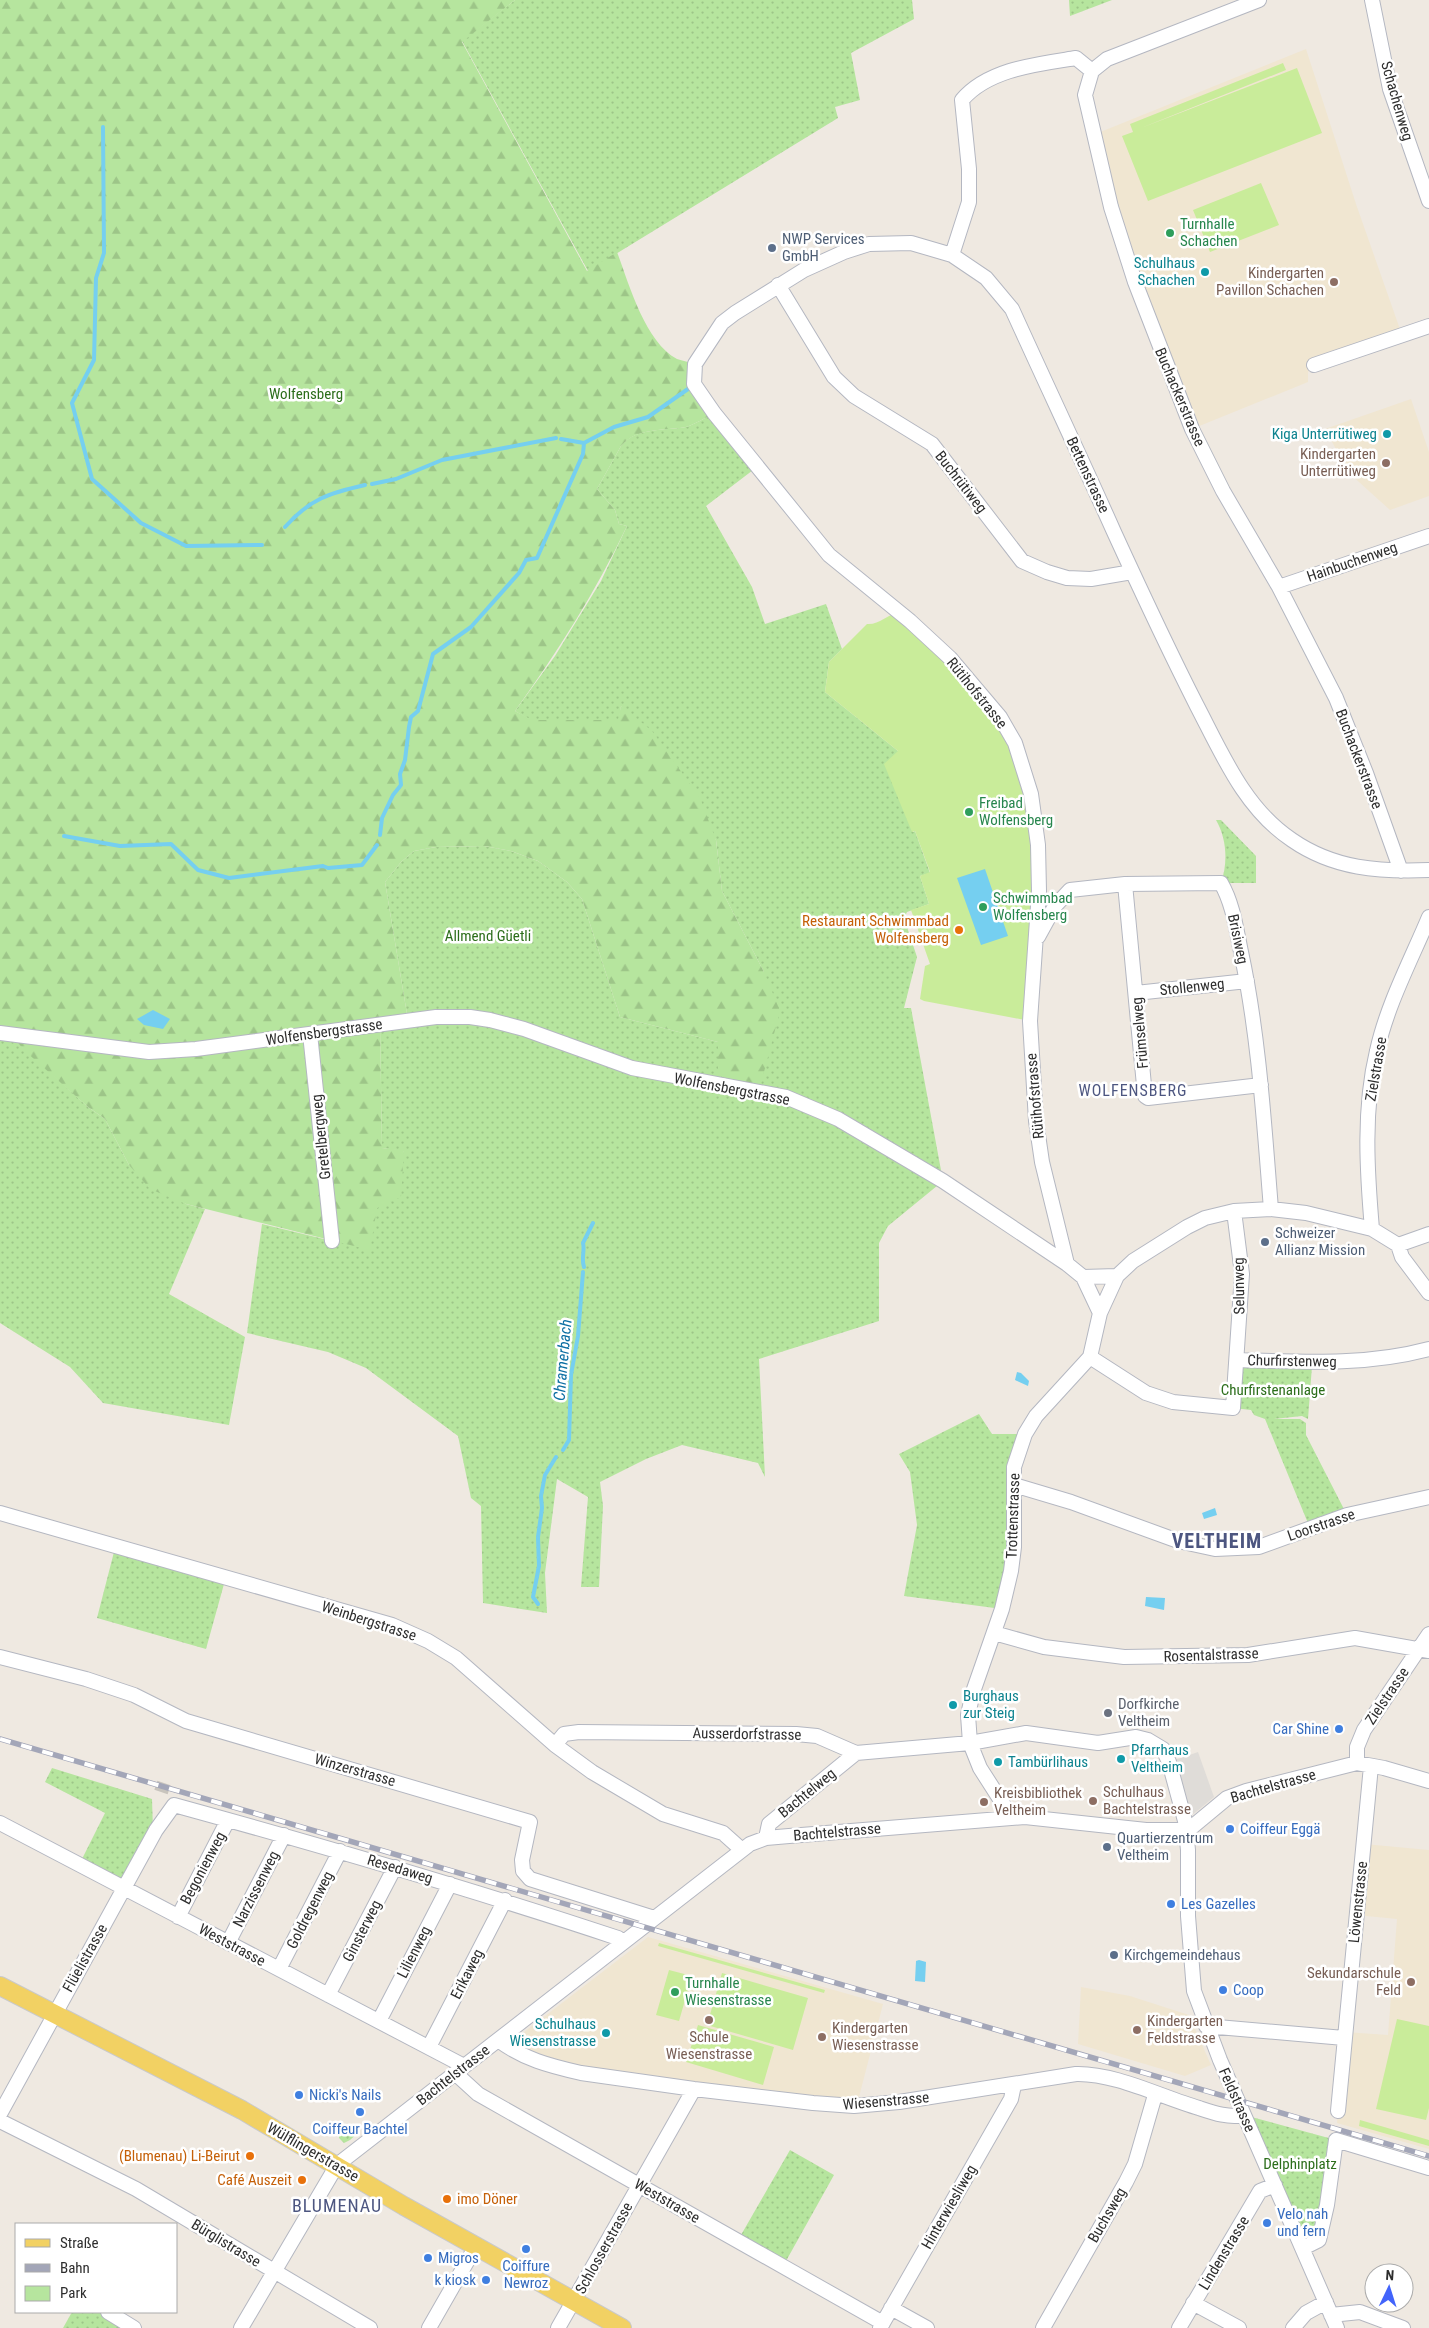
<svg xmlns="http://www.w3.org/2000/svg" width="1429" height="2328" font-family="'Roboto Condensed',sans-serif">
  <defs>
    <pattern id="green-dots" width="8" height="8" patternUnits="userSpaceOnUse" patternTransform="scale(1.25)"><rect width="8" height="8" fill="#b6e59e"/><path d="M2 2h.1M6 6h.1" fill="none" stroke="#9dc588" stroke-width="1.8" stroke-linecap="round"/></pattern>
    <pattern id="forest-firs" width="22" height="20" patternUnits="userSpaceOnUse" patternTransform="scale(1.25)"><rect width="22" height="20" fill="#b6e59e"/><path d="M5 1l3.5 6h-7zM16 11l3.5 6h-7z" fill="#9dc588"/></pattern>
  </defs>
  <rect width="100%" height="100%" fill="#efe9e1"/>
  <path fill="#f0e6d1" d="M1306,49l50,155 46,131 -88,30 -6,7v10l-116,47 -23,-54 -76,-240z
    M1411,399l18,53v44l-39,14 -41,-37 -24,-44z
    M1364,1844l65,6v299l-92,-26 8,-91 43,3 9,-116 -41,-4z
    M648,1937l235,67 -24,93 -5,9 -273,-33 -55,-24 -2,-9 -5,-4z
    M1081,1987l49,9 59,19 22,50 -26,11 -107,-32z"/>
  <path fill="url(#green-dots)" d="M515,0h397l2,19 -63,34 9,47 -25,7 3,11 -250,153 -126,-230z
    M1069,0h43l-42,16z
    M714,413l43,54 -51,39 46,81 13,37 61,-20 16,45 -13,13 -4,30 73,59 15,81 2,-1 15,42 -10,3 9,28 -22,8 -3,6 13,39 -13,51h7l32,173 -55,45 -9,17v78l-120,38 6,118 -7,-14 -76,-18 -36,14 -46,23 3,24 -4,81h-18l7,-90 -31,-18 -12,94 2,40 -64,-10 -2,-97 -10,-8 -13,-62 -92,-68 -38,-16 -81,-19 15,-109 70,17 45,-33 27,-57 -22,-3 -2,-124 28,-4 -23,-138 16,-20 13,-11 22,-4 48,-1 27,5 27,10 29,21 15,17 38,118 98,25 46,-70 -42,-81 -6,-51 -95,-134 -2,14 -87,1 -17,-10 40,-55 46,-75 26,-55 -8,-2 -4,-14 -18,-21 24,-43c15,-19 43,-15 65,-19 10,-3 20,-10 28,-14z
    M1216,820h5l35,36v27h-35c7,-20 6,-44 -5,-63z
    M0,1039l18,4 70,64 17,12 24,46 57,39 19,5 -36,85 76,43 -16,88 -126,-22 -33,-36 -70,-44z
    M1237,1360l75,6 -4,53 -6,-3 -28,3h26l6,4v12l41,80 -37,13 -45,-109 -11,-4 -3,-5 -18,-2z
    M979,1414l13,20h33l-23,175 -98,-13 13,-71 -7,-53 -11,-18z
    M114,1552l110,32 -18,65 -109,-31z
    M52,1768l100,31 1,31 -27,48 -6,2 -38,-21 23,-46 -60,-31z
    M1244,2115l92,25 -17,100 -16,8z
    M346,2127l11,1 2,4 -9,8 -6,3 -5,-5v-4z
    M790,2150l44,25 -48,86 -45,-26z
    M72,2312h36l26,16h-71z"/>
  <path fill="url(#forest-firs)" d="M0,0h515l-53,42 125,229 30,-19c12,32 28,90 60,107 5,2 13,3 18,5l-1,20 20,29c-8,4 -18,11 -28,14 -22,4 -49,0 -65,19l-24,43 18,21 4,14 8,2c-32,67 -69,125 -112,185l17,9h86l3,-14 31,25 48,67 16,42 6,51 42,81 16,39 -21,80 -41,-6v-43l-98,-25 -38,-118 -15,-17 -29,-21 -27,-10 -27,-5 -48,1 -22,4 -13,11 -16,20 23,138 -28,4 2,124 22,2 -3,47 -24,11 -7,42 -184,-46 -36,-15 -21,-24 -24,-46 -17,-12 -63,-56 -7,-8v-7l-18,-3z"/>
  <path fill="#c9ec9a" d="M1283,63l3,7 -145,58 156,-60 25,65 -174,68 -26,-65 11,-4 -3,-8z
    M1261,183l18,42 -69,27 -17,-42z
    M899,612l11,9 105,122 23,102 -8,176 -106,-20 -4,-2 5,-33 5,-2 -19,-54 18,-6 -9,-28 10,-4 -15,-41 -3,1 -28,-68 14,-13 -73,-59 4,-30 38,-38c12,1 20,-9 32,-12z
    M659,1943l166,47 -1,3 -166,-47z
    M669,1970l23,6 -13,45 -23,-6z
    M722,1973l86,25 -15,52 -86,-25z
    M1397,2019l32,7v82l-3,12 -50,-11z
    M698,2025l76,22 -11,38 -77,-23z
    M1360,2120l69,20v6l-70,-20z"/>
  <path fill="#dfdcd8" d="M1198,1752l16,45 -29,24 -16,-59z"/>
  <path fill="#75cff0" d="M985,869l23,67 -27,9 -24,-67z
    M153,1010l17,9 -7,10 -19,-4 -7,-6z
    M1017,1372l4,1 8,8 -1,5 -13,-6z
    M1215,1508l2,7 -13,4 -2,-6z
    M1146,1597l19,1 -1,12 -19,-4z
    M919,1960l7,2 -1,20 -10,-1 1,-20z"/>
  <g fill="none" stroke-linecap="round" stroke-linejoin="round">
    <path stroke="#75cff0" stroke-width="4" d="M103,127l1,126 -8,25 -2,82 -22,43 20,76 49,44 45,23 76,-1
      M561,439l23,4
      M372,484l24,-5 46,-19 114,-22
      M285,527c25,-28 44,-34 80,-42
      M380,835l2,-17 11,-23 8,-10 -1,-11 5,-14 4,-33 2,-10 7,-6 15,-57 38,-27 48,-54 7,-13 11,-2 46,-104 1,-11 30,-16 34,-10 40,-28
      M64,836l56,10 51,-2 27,26 31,8 94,-12 5,2 34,-3 15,-20
      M584,1267c-3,-9 1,-16 -1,-24l10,-20
      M563,1450l6,-10 2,-65 7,-39 5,-64
      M538,1604l-5,-7 6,-31 -1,-29 4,-29 -1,-12 4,-21 11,-18"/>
    <path stroke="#c8c4bd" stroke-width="14" stroke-dasharray="14 7" stroke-linecap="butt" d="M161,1792l3,-9"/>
    <defs>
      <path id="minor" d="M1259,0l-152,59 -15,12 -7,24 26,112 24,75 57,147 31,62 56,96 57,111 30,75 35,98
        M1372,0l18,89 39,112
        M952,255l17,-53v-33l-7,-69c26,-31 76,-36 114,-42l16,13
        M778,285l56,92 20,19 78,48 90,117 25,11 20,6 24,1 41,-7
        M1314,365l115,-39
        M1279,587l150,-51
        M1125,884l20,212 3,2 113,-13
        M1038,937l17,-31 15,-16 55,-6 96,-1c12,21 15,45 20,69 18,84 23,171 30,257
        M1136,993l111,-12
        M0,1033l149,19 47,-3 240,-32h34l20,3 34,9 108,39 154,29 52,22 105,62 124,83 16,13 34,-1 16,-15 54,-34 18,-9 29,-7 37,-2 35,4 66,16 26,16 31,-11
        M310,1034l22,207
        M1372,1229c-5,-58 -9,-120 5,-178 10,-46 34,-91 52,-134
        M1398,1245l4,12 27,36
        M1067,1264l-25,-102 -6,-41 -6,-100 9,-130 -1,-46 -7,-51 -16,-51 -15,-26 -50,-59 -40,-37 -81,-66 -115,-142 -20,-29 1,-20 27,-41 13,-10 69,-43 40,-18 25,-8 42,-1 41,12 34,23 26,31c34,75 69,149 102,223 27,59 54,117 83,174 25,48 48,103 95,134 42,29 87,32 137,30
        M1100,1313l17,-37
        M1090,1357l56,36 27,9 60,6 9,-134 -8,-63
        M1237,1360c65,2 129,6 192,-11
        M1014,1485l57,17 107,39 37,8 44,-2 88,-32 82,-18
        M0,1513l392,112 36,16 28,17 99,87 37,27 71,42 60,19 19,17
        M994,1633l50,14 80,10 124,-2 107,-17 74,13
        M0,1657l86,22 48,16 52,26 344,101 -8,38 1,11 7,8 124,39
        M555,1745l9,-11 15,-2 217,2 21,2 39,17 114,-10 56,-10 72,10 38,-6 12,3 15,9 6,13 16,59 3,29v66l6,75 26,69 117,268
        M1357,1763v-16l7,-17 65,-96
        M1012,1818l-32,-50 -10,-25 -2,-28 5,-23 29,-83 9,-38 3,-24v-80l11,-33 11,-18 54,-59 10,-44 -17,-36
        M0,1823l464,243
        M766,1838l3,-14 87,-71
        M178,1917l50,-97
        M228,1943l56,-108
        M279,1969l61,-118
        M328,1995l67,-128
        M379,2021l71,-137
        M1206,2026l138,12
        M498,2040c25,19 52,26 83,33l113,16 119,14 41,3 45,-4 177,-28c39,-1 85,23 123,34 15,5 29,10 45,7
        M429,2047l76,-147
        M455,2073l23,21 405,229
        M1338,2111l33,-345
        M0,2114l156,-284 18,-25c149,41 297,84 444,133l5,4
        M0,2121l136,68 234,139
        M1303,2248l16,-8 8,-35 9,-65 93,28
        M1193,2303l46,25
        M891,2308l36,20
        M108,2312l26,16
        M1331,2315l29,-3 43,16
        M241,2328l96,-163 413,-321 16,-6 23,-2 236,-19 121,13h32l14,-3 35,-29 19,-7 111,-28 27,5 45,13
        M429,2328l47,-82
        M558,2328l136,-239
        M880,2328l131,-229 3,-14
        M1043,2328l83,-146 9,-18 20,-69
        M1179,2328l81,-137 15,-6
        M1293,2328l13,-15 20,-11"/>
      <path id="major" d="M0,1986l242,124 162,96 218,122"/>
    </defs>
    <use href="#minor" stroke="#b4b7c1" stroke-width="16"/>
    <use href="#major" stroke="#c9c9c9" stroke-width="20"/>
    <use href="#minor" stroke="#fff" stroke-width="14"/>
    <use href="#major" stroke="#f2d163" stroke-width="18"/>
    <defs>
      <path id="rail" d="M0,1739l1429,417"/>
    </defs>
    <use href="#rail" stroke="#a3a6b8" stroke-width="5.5"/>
    <use href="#rail" stroke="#fff" stroke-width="4" stroke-dasharray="11" stroke-linecap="butt"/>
  </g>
  <g fill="#2e9e5b" stroke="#fff" stroke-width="2">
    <circle cx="1170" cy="233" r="5"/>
    <circle cx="969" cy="812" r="5"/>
    <circle cx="983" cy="907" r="5"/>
    <circle cx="675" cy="1992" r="5"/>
  </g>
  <g fill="#5c6f8a" stroke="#fff" stroke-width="2">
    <circle cx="772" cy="248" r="5"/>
    <circle cx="1265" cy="1242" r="5"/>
    <circle cx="1107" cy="1847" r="5"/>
    <circle cx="1114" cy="1955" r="5"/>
  </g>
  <g fill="#0f9aa8" stroke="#fff" stroke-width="2">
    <circle cx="1205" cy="272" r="5"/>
    <circle cx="1387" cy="434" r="5"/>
    <circle cx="953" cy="1705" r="5"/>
    <circle cx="1121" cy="1759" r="5"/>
    <circle cx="998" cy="1762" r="5"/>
    <circle cx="606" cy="2033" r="5"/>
  </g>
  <g fill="#8d6e63" stroke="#fff" stroke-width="2">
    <circle cx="1334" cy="282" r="5"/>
    <circle cx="1386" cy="463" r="5"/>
    <circle cx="1093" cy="1801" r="5"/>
    <circle cx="984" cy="1802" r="5"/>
    <circle cx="1411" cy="1982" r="5"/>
    <circle cx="709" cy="2020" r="5"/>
    <circle cx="1137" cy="2030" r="5"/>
    <circle cx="822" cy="2037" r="5"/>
  </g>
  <g fill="#e8710a" stroke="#fff" stroke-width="2">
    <circle cx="959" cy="930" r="5"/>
    <circle cx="250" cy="2156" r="5"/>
    <circle cx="302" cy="2180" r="5"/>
    <circle cx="447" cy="2199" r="5"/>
  </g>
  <circle fill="#6b7280" stroke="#fff" stroke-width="2" cx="1108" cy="1713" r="5"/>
  <g fill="#3f7fe0" stroke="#fff" stroke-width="2">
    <circle cx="1339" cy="1729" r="5"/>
    <circle cx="1230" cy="1829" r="5"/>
    <circle cx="1171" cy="1904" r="5"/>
    <circle cx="1223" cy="1990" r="5"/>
    <circle cx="299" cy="2095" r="5"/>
    <circle cx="360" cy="2112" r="5"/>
    <circle cx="1267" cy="2223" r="5"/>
    <circle cx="526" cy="2249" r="5"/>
    <circle cx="428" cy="2258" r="5"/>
    <circle cx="486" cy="2280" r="5"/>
  </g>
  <g text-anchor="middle" stroke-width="5" stroke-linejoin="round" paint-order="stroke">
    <g font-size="15" fill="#2e2e2e" stroke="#fff">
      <text transform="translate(1397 101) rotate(74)" y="5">Schachenweg</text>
      <text transform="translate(1180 397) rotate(67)" y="5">Buchackerstrasse</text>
      <text transform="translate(1088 475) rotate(65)" y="5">Bettenstrasse</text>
      <text transform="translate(961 482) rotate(52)" y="5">Buchrütiweg</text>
      <text transform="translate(1352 562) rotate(-19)" y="5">Hainbuchenweg</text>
      <text transform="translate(977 693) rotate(51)" y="5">Rütihofstrasse</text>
      <text transform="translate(1359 759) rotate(69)" y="5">Buchackerstrasse</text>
      <text transform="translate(1238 939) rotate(78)" y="5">Brisiweg</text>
      <text transform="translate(1192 987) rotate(-6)" y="5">Stollenweg</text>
      <text transform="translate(324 1032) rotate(-8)" y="5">Wolfensbergstrasse</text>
      <text transform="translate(1140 1033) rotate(-95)" y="5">Frümselweg</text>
      <text transform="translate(1376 1069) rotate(-80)" y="5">Zielstrasse</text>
      <text transform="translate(732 1089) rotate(11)" y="5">Wolfensbergstrasse</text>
      <text transform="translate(1035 1096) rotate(-95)" y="5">Rütihofstrasse</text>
      <text transform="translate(321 1137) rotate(-96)" y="5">Gretelbergweg</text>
      <text transform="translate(1239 1286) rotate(-91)" y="5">Selunweg</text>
      <text transform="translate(1292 1361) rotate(1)" y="5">Churfirstenweg</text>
      <text transform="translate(1013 1516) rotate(-88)" y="5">Trottenstrasse</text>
      <text transform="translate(1321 1525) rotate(-19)" y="5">Loorstrasse</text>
      <text transform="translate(369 1621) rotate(18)" y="5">Weinbergstrasse</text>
      <text transform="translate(1211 1655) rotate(-2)" y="5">Rosentalstrasse</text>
      <text transform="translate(1387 1696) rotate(-56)" y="5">Zielstrasse</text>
      <text transform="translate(747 1734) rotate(1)" y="5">Ausserdorfstrasse</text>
      <text transform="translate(355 1770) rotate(16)" y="5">Winzerstrasse</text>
      <text transform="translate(1273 1786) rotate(-16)" y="5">Bachtelstrasse</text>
      <text transform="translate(807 1793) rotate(-39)" y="5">Bachtelweg</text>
      <text transform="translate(837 1832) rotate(-5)" y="5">Bachtelstrasse</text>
      <text transform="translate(203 1868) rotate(-62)" y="5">Begonienweg</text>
      <text transform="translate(400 1869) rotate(17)" y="5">Resedaweg</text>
      <text transform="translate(256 1889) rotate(-63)" y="5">Narzissenweg</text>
      <text transform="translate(1358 1902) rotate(-84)" y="5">Löwenstrasse</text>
      <text transform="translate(310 1910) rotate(-63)" y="5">Goldregenweg</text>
      <text transform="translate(362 1931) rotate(-63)" y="5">Ginsterweg</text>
      <text transform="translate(232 1945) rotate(28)" y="5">Weststrasse</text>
      <text transform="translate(414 1952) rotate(-63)" y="5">Lilienweg</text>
      <text transform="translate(85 1958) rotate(-61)" y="5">Flüelistrasse</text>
      <text transform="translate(467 1974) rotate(-63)" y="5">Erikaweg</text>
      <text transform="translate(453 2075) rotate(-38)" y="5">Bachtelstrasse</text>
      <text transform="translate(1237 2100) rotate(66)" y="5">Feldstrasse</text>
      <text transform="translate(886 2101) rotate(-5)" y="5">Wiesenstrasse</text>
      <text transform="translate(313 2152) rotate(30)" y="5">Wülflingerstrasse</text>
      <text transform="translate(667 2201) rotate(30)" y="5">Weststrasse</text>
      <text transform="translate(949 2207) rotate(-60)" y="5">Hinterwiesliweg</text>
      <text transform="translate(1107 2215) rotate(-60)" y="5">Buchsweg</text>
      <text transform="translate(226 2243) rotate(31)" y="5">Bürglistrasse</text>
      <text transform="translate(604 2248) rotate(-61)" y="5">Schlosserstrasse</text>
      <text transform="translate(1224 2253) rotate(-59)" y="5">Lindenstrasse</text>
    </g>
    <g font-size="15" fill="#27864d" stroke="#fff" text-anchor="start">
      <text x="1180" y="229">Turnhalle<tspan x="1180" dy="17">Schachen</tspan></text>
      <text x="979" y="808">Freibad<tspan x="979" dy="17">Wolfensberg</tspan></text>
      <text x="993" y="903">Schwimmbad<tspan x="993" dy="17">Wolfensberg</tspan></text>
      <text x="685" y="1988">Turnhalle<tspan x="685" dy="17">Wiesenstrasse</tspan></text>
    </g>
    <g font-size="15" fill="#4e5e75" stroke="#fff" text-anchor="start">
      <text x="782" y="244">NWP Services<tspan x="782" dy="17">GmbH</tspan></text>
      <text x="1275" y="1238">Schweizer<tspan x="1275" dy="17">Allianz Mission</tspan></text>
      <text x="1117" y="1843">Quartierzentrum<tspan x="1117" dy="17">Veltheim</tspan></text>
      <text x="1124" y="1960">Kirchgemeindehaus</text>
    </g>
    <g font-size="15" fill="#0d838f" stroke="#fff" text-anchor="end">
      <text x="1195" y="268">Schulhaus<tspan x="1195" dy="17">Schachen</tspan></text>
      <text x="1377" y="439">Kiga Unterrütiweg</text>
      <text x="963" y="1701" text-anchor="start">Burghaus<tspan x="963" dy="17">zur Steig</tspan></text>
      <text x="1131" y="1755" text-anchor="start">Pfarrhaus<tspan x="1131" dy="17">Veltheim</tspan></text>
      <text x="1008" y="1767" text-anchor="start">Tambürlihaus</text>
      <text x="596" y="2029">Schulhaus<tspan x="596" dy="17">Wiesenstrasse</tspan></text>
    </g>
    <g font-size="15" fill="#785e54" stroke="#fff" text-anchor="start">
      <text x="1324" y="278" text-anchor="end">Kindergarten<tspan x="1324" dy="17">Pavillon Schachen</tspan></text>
      <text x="1376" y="459" text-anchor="end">Kindergarten<tspan x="1376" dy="17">Unterrütiweg</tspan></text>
      <text x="1103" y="1797">Schulhaus<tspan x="1103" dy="17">Bachtelstrasse</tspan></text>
      <text x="994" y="1798">Kreisbibliothek<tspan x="994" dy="17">Veltheim</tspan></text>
      <text x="1401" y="1978" text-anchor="end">Sekundarschule<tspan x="1401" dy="17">Feld</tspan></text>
      <text x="1147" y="2026">Kindergarten<tspan x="1147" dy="17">Feldstrasse</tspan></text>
      <text x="832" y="2033">Kindergarten<tspan x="832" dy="17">Wiesenstrasse</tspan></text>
      <text x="709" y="2042" text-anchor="middle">Schule<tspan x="709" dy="17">Wiesenstrasse</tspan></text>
    </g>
    <g font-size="15" fill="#2c6e1b" stroke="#fff">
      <text x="306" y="399">Wolfensberg</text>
      <text x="488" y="941">Allmend Güetli</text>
      <text x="1273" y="1395">Churfirstenanlage</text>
      <text x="1300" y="2169">Delphinplatz</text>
    </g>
    <g font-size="15" fill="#c56008" stroke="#fff" text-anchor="end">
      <text x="949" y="926">Restaurant Schwimmbad<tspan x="949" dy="17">Wolfensberg</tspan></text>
      <text x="240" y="2161">(Blumenau) Li-Beirut</text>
      <text x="292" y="2185">Café Auszeit</text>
      <text x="457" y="2204" text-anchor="start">imo Döner</text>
    </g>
    <g font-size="15" fill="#5b616d" stroke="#fff" text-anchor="start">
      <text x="1118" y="1709">Dorfkirche<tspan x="1118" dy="17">Veltheim</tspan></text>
    </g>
    <g font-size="15" fill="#366cbe" stroke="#fff" text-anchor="start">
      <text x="1329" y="1734" text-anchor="end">Car Shine</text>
      <text x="1240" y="1834">Coiffeur Eggä</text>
      <text x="1181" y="1909">Les Gazelles</text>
      <text x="1233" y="1995">Coop</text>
      <text x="309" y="2100">Nicki's Nails</text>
      <text x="360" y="2134" text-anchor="middle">Coiffeur Bachtel</text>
      <text x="1277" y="2219">Velo nah<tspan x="1277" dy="17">und fern</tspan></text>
      <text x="438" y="2263">Migros</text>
      <text x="526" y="2271" text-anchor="middle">Coiffure<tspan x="526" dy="17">Newroz</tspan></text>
      <text x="476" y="2285" text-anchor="end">k kiosk</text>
    </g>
    <g font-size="16" letter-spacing="1" fill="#4d5680" stroke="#fff">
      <text x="1133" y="1096">WOLFENSBERG</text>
    </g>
    <g font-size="16" font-style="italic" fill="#0d6fa3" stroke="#fff">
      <text transform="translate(562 1360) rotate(-85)" y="6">Chramerbach</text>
    </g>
    <g font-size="18" letter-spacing="1" fill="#4d5680" stroke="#fff">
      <text x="337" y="2212">BLUMENAU</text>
    </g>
    <g font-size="20" font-weight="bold" letter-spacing="1" fill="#4d5680" stroke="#fff">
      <text x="1217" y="1548">VELTHEIM</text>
    </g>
  </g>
  <rect x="15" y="2223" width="162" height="90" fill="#ffffff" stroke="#ababab"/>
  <rect x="25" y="2239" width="25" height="8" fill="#f2d163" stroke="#ababab"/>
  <text x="60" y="2248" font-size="15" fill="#2e2e2e">Straße</text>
  <rect x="25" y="2264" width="25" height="8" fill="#a3a6b8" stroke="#ababab"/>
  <text x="60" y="2273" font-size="15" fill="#2e2e2e">Bahn</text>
  <rect x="25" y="2286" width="25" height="15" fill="#b6e59e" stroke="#ababab"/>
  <text x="60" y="2298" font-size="15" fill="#2e2e2e">Park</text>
  <g transform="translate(1389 2288) rotate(4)"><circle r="24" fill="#ffffff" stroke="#ababab"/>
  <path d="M0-4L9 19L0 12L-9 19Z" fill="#4264fb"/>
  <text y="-8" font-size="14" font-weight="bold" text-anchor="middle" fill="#2e2e2e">N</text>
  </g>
</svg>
